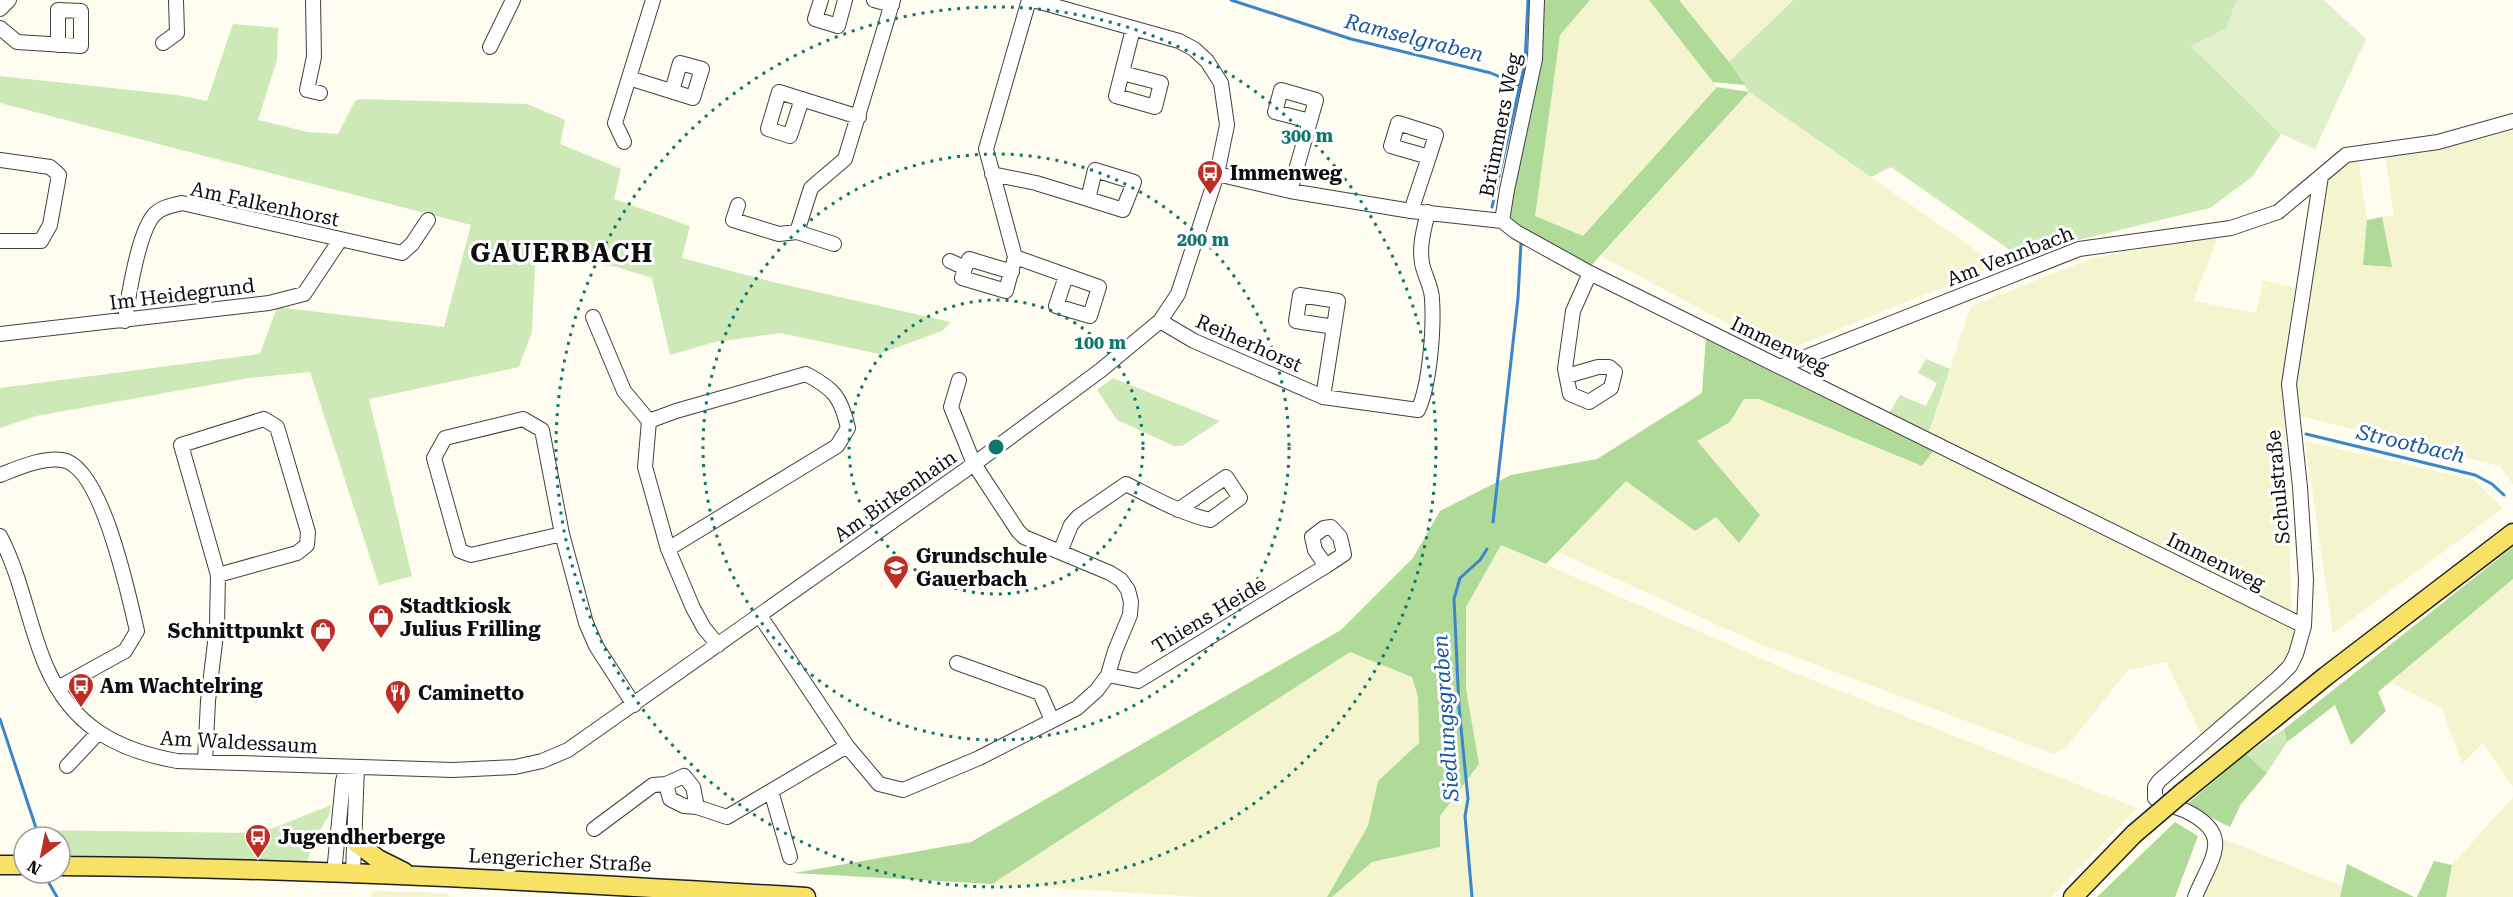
<svg xmlns="http://www.w3.org/2000/svg" width="2513" height="897" font-family="'Roboto Serif',serif">
  <rect width="100%" height="100%" fill="#fffdef"/>
  <path fill="#f4f5cf" d="M1590,0h59l68,87 -134,150 -49,-21 26,-181z
    M1679,0h113l-63,62z
    M1749,92l248,173 -215,87 -181,-96z
    M2513,125v360l-13,-19 -203,-51 -3,-30 32,-205 20,-19 12,-2 9,61 -4,45 29,2 -10,-50 12,-2 -9,-59z
    M2219,235l-26,66 63,12 7,-33 32,8 -12,96 9,231 -363,-183 42,-126 121,-48z
    M1744,399h15l162,67 13,-16 361,179 -3,23 -20,27 -71,55 -35,-72 -38,8 -62,78 -12,6 -299,-112 -197,-90 68,-71 69,50 21,-14 23,25 21,-27 -64,-74 34,-19z
    M2305,441l169,39 29,28 -170,125z
    M1501,545l291,127 345,136 -86,89h-719l40,-35 68,-15v-31l39,-52 -13,-75v-82z
    M2513,579v208l-30,-44 -21,21 -20,-56 -52,-26z
    M1350,652l62,24 6,21 1,47 -41,37 -10,45 -41,71h-127l-208,-13z
    M2513,797v100h-67l6,-32z
    M2223,839l119,47 -2,11h-140z
    M372,891l75,2 2,4h-78z"/>
  <path fill="#cde9b8" d="M1793,0h444l-11,29 -35,17 90,88 -29,43 -42,31 -193,47 -126,-88 -20,10 -122,-85 -20,-30z
    M233,24l45,4 -1,32 -19,60 50,12 30,2 17,-33 4,-2 168,5 38,16 -5,24 61,25 -7,30 76,27 -8,32 91,24 178,40 -9,9 -63,23 -98,-21 -66,9 -45,13 -18,-77 -35,-11 -37,-5 -15,-11 -30,13 -3,68 -13,35 -150,32 43,177 -33,9 -69,-213 -61,6 -213,38 -36,12v-40l260,-34 17,-47 167,20 27,-102 -471,-122v-27l177,19 30,6z
    M1926,359l24,10 -21,63 -40,-19 11,-18 26,11 11,-23 -19,-10z
    M1113,378l107,43 -38,25h-8l-57,-26 -20,-30z
    M2284,729l3,13 -20,31 -21,-19z
    M331,805l-1,8 -16,28 -7,21 -247,-7v-18h-26l-4,-7 231,3z"/>
  <path fill="#afda98" d="M1546,0h44l-30,35 -25,181 48,20 134,-149 32,5 -161,177 -79,-50 32,-161 1,-54z
    M1649,0h30l50,62 16,23 -32,-3z
    M2382,217l10,50 -29,-2 4,-45z
    M1706,337l228,113 -12,16 -163,-67h-15l-14,23 -33,19 63,74 -21,28 -23,-26 -21,14 -69,-50 -80,83 -45,-19 -35,62v82l13,75 -39,52v31l-68,15 -40,35h-5l41,-71 10,-45 41,-38 -1,-46 -6,-20 -62,-25 -358,232 -198,-11 177,-31 370,-212 72,-72 27,-47 71,-36 86,-16 105,-66z
    M2513,547v32l-135,113 8,19 -35,34 -16,-40 -48,37 -3,-13z
    M2246,754l21,19 -26,31 -11,23 -44,-22z
    M2175,822l23,14 -23,61h-78z
    M2434,861l18,4 -6,32h-29z
    M2347,864l67,33h-74z"/>
  <path fill="#e0f0ca" d="M2237,0h87l42,39 -51,110 -34,-15 -90,-88 35,-17z"/>
  <g fill="none" stroke-linecap="round" stroke-linejoin="round">
    <path stroke="#3b85cd" stroke-width="3" d="M1231,0l120,39 140,34 29,13
      M1492,207l33,-144 3,-63
      M2306,434l169,41 17,9 12,11
      M1493,522l25,-224 3,-55
      M0,719l39,118
      M47,874l2,9 8,14
      M1472,897l-7,-81 3,-17 -9,-92 -5,-108 6,-21 20,-18 7,-11"/>
    <defs>
      <path id="minor" d="M313,0l1,57 -7,33 13,3
        M821,0l-6,19 23,7 7,-26
        M874,0l18,5
        M1029,0l-43,149 29,108 84,30 -9,29 -34,-10 10,-30
        M0,9l9,-9
        M0,28l17,14 64,4v-35l-23,-1v35
        M163,43l14,-10 -1,-33
        M490,47l23,-47
        M1122,73l39,10 -6,24 -39,-11 17,-67
        M629,78l64,20 9,-29 -22,-6 -8,28
        M802,99l-12,37 -22,-7 11,-37 80,25
        M624,142l-9,-19 38,-123
        M0,160l50,7 9,8 -9,50 -9,16h-41
        M992,174l44,9 52,16 7,-29 39,12 -11,28 -35,-11
        M1217,174l73,17 121,20 91,10 14,11 74,41 714,353
        M1290,191l20,-70 -35,-9 6,-22 35,10 -6,21
        M738,205l-5,15 46,14 18,-2 37,12
        M1411,211l18,-54 -38,-11 7,-23 38,12 -7,22
        M1502,221l5,-31 28,-131 2,-59
        M797,232l14,-44 34,-29 48,-159
        M950,261l15,7 -3,10 44,13 9,-34
        M965,268l4,-9 43,13
        M593,317l31,74 25,30
        M125,321c3,-23 14,-94 31,-108 6,-6 18,-8 26,-10l220,50 10,-9 16,-24
        M1160,321l34,20 129,56 95,13c12,-25 16,-83 14,-111 0,-12 -8,-24 -10,-36 -3,-17 2,-34 6,-51
        M0,334l269,-31 35,-9 36,-54
        M1780,367l299,-118 152,-21 47,-16 43,-36
        M1567,376l31,-9h11l6,5 -4,16 -22,14 -19,-8 -5,-25 8,-58 17,-38
        M1323,397l11,-70 -38,-6 4,-26 38,6 -4,26
        M649,421l27,-10 130,-37c28,15 35,23 42,54l-11,18 -169,103
        M649,421l-4,46 23,82 25,59 11,20 14,17
        M0,475c18,-7 43,-18 62,-15 40,5 67,137 75,171l-12,20 -67,37
        M562,534l-91,21 -11,-4 -26,-93 11,-20 78,-19 19,11 20,104 24,89 10,23 38,59
        M0,536c22,42 28,88 46,130 26,60 70,84 131,95l276,9 62,-3 27,-6 26,-11 406,-286 127,-94 59,-49 18,-27 39,-120 10,-49 -6,-42 -14,-22 -13,-12 -15,-8 -146,-41
        M1060,552l11,-27 7,-8 48,-33c28,14 54,29 84,36l30,-22 -14,-21 -48,33
        M760,616l87,130 32,38 24,6 76,-32 98,-50 20,-18 11,-15 7,-24 15,-36 1,-13 -3,-12 -7,-10 -11,-7 -86,-36 -6,-6 -44,-67 -23,-57 8,-27
        M957,663l83,30 12,27
        M1108,675l30,6 188,-115 18,-12 -4,-17 -9,-10 -7,1 -12,9 3,13 11,16
        M205,761l3,-60 9,-75 1,-51 -37,-130 83,-26 13,8 31,105 -1,13 -10,8 -79,22
        M67,766l31,-33
        M666,784l4,15 14,7 13,1
        M771,791l19,66
        M594,829l59,-44 13,-1 18,-8 9,11 4,20 30,10 120,-71
        M334,873l9,-92 4,-14
        M353,873l4,-106
        M2195,897c16,-39 40,-62 -9,-86 -10,-4 -21,-7 -31,-13v-11l4,-6 119,-103 12,-12 6,-12 8,-28 2,-46 -6,-93 -11,-103 32,-208 25,-21 92,-13 75,-21"/>
      <path id="major" d="M2182,793l144,-117 187,-143
        M355,842l23,17 26,13
        M0,865h24
        M60,866c249,2 498,16 746,31
        M2073,897l61,-63"/>
    </defs>
    <use href="#minor" stroke="#414141" stroke-width="16"/>
    <use href="#major" stroke="#1f1f1f" stroke-width="21"/>
    <use href="#minor" stroke="#fff" stroke-width="14"/>
    <use href="#major" stroke="#f8e266" stroke-width="18"/>
    <defs>
      <path id="major-bridge" d="M2134,834l48,-41"/>
    </defs>
    <use href="#major-bridge" stroke="#1f1f1f" stroke-width="21" stroke-linecap="butt"/>
    <use href="#major-bridge" stroke="#f8e266" stroke-width="18"/>
  </g>
  <g fill="none" stroke="#0f766e" stroke-width="3" stroke-dasharray="3 6">
    <circle cx="996" cy="447" r="147"/>
    <circle cx="996" cy="447" r="293"/>
    <circle cx="996" cy="447" r="440"/>
  </g>
  <defs>
    <symbol id="bus-pin" viewBox="-11 -11 22 30"><path d="M0 17L-7.5 6A9.5 9.5 0 1 1 7.5 6Z" fill="#be2d26" stroke="#fff"/><path d="M-5-6H5V4H4V6H2V4H-2V6H-4V4H-5ZM-3.5-4V0h7V-4ZM-3.5 1.2v1.5H-2V1.2ZM2 1.2v1.5H3.5V1.2Z" fill="#fff"/></symbol>
    <symbol id="school-pin" viewBox="-11 -11 22 30"><path d="M0 17L-7.5 6A9.5 9.5 0 1 1 7.5 6Z" fill="#be2d26" stroke="#fff"/><path d="M0-5L7-2L0 1L-7-2ZM-4 1L0 2.5L4 1V4Q0 6-4 4Z" fill="#fff"/></symbol>
    <symbol id="shop-pin" viewBox="-11 -11 22 30"><path d="M0 17L-7.5 6A9.5 9.5 0 1 1 7.5 6Z" fill="#be2d26" stroke="#fff"/><path d="M-5-2.5h2.3a2.7 3.5 0 0 1 5.4 0H5L5.5 6h-11ZM-1.5-2.5h3a1.5 2.3 0 0 0-3 0Z" fill="#fff"/></symbol>
    <symbol id="restaurant-pin" viewBox="-11 -11 22 30"><path d="M0 17L-7.5 6A9.5 9.5 0 1 1 7.5 6Z" fill="#be2d26" stroke="#fff"/><path d="M-5-6h1v4h1v-4h1v4h1v-4h1v5L-1.5 .5V6h-2V.5L-5-1ZM5-6V6H3V1.5H1.5Q1.5-4 5-6Z" fill="#fff"/></symbol>
  </defs>
  <g fill-rule="evenodd">
    <use href="#bus-pin" x="1195" y="158" width="30" height="40"/>
    <use href="#school-pin" x="881" y="553" width="30" height="40"/>
    <use href="#shop-pin" x="366" y="602" width="30" height="40"/>
    <use href="#shop-pin" x="308" y="616" width="30" height="40"/>
    <use href="#bus-pin" x="66" y="671" width="30" height="40"/>
    <use href="#restaurant-pin" x="383" y="678" width="30" height="40"/>
    <use href="#bus-pin" x="243" y="822" width="30" height="40"/>
  </g>
  <g text-anchor="middle" stroke-width="6" stroke-linejoin="round" paint-order="stroke">
    <g font-size="20" fill="#0e0e0e" stroke="#fff">
      <text transform="translate(1500 125) rotate(-79)" y="7">Brümmers Weg</text>
      <text transform="translate(265 204) rotate(12)" y="7">Am Falkenhorst</text>
      <text transform="translate(2010 256) rotate(-21)" y="7">Am Vennbach</text>
      <text transform="translate(182 294) rotate(-7)" y="7">Im Heidegrund</text>
      <text transform="translate(1249 343) rotate(24)" y="7">Reiherhorst</text>
      <text transform="translate(1780 345) rotate(26)" y="7">Immenweg</text>
      <text transform="translate(2278 487) rotate(-95)" y="7">Schulstraße</text>
      <text transform="translate(895 496) rotate(-35)" y="7">Am Birkenhain</text>
      <text transform="translate(2216 561) rotate(26)" y="7">Immenweg</text>
      <text transform="translate(1209 615) rotate(-31)" y="7">Thiens Heide</text>
      <text transform="translate(239 742) rotate(3)" y="7">Am Waldessaum</text>
      <text transform="translate(560 860) rotate(3)" y="7">Lengericher Straße</text>
    </g>
    <g font-size="20" font-weight="bold" fill="#0e0e0e" stroke="#fff" text-anchor="start">
      <text x="1230" y="180">Immenweg</text>
      <text x="916" y="563">Grundschule<tspan x="916" dy="23">Gauerbach</tspan></text>
      <text x="400" y="613">Stadtkiosk<tspan x="400" dy="23">Julius Frilling</tspan></text>
      <text x="304" y="638" text-anchor="end">Schnittpunkt</text>
      <text x="100" y="693">Am Wachtelring</text>
      <text x="418" y="700">Caminetto</text>
      <text x="278" y="844">Jugendherberge</text>
    </g>
    <g font-size="21" font-style="italic" fill="#1757a0" stroke="#fff">
      <text transform="translate(1414 38) rotate(14)" y="7">Ramselgraben</text>
      <text transform="translate(2411 444) rotate(13)" y="7">Strootbach</text>
      <text transform="translate(1446 718) rotate(-94)" y="7">Siedlungsgraben</text>
    </g>
    <g font-size="26" font-weight="bold" letter-spacing="1.5" fill="#0e0e0e" stroke="#fff">
      <text x="562" y="262">GAUERBACH</text>
    </g>
  </g>
  <circle cx="996" cy="447" r="9" fill="#0f766e" stroke="#fff" stroke-width="3"/>
  <g font-size="18" text-anchor="middle" font-weight="bold" fill="#0f766e" stroke="#fff" stroke-width="6" stroke-linejoin="round" paint-order="stroke">
    <text x="1307" y="142">300 m</text>
    <text x="1203" y="246">200 m</text>
    <text x="1100" y="349">100 m</text>
  </g>
  <g transform="translate(42 855) rotate(212)"><circle r="28" fill="#ffffff" stroke="#9f9f9f" stroke-width="1.5"/>
  <path d="M0-4.5L10 22L0 15L-10 22Z" fill="#be2d26"/>
  <text y="-9" font-size="16" font-weight="bold" text-anchor="middle" fill="#0e0e0e">N</text>
  </g>
</svg>
